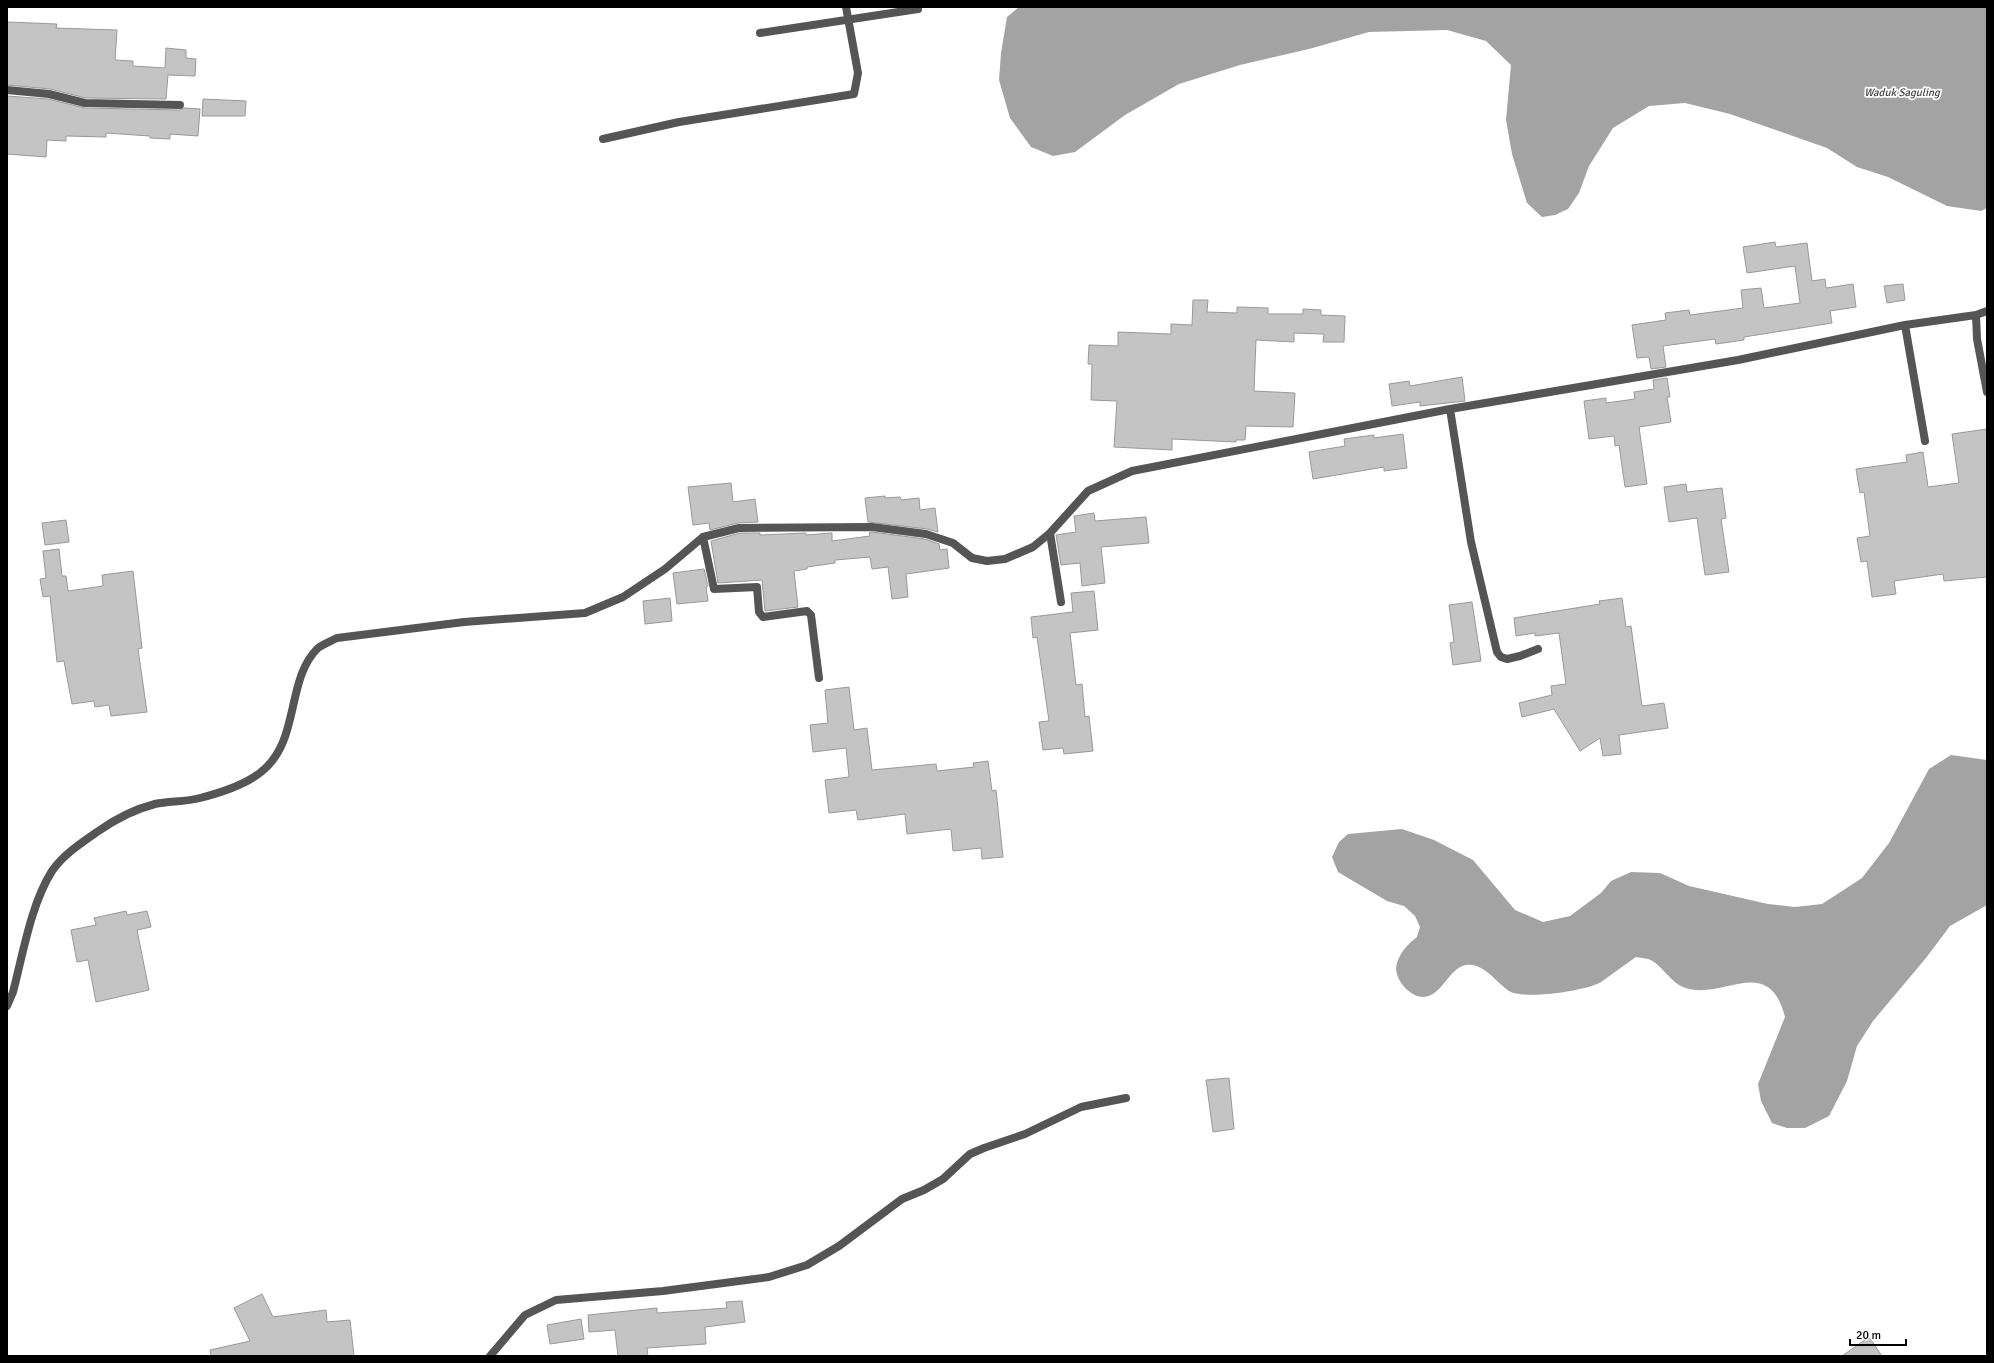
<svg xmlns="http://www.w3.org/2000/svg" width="1994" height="1363" font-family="Signika,sans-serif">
  <rect width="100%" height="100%" fill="#fff"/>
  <path fill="#a3a3a3" d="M1019,7h968v201l-6,3 -34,-5 -59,-29 -31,-10 -30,-19 -97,-34 -45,-11 -36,3 -36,22 -24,38 -10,27 -11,16 -13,6 -13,2 -15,-14 -15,-49 -6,-34 5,-55 -25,-24 -39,-11 -78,2 -60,17 -69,16 -61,19 -54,31 -50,37 -22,4 -22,-9 -21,-29 -11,-38 2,-27 6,-36z
    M1951,755l36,5v145l-37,21 -24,32 -53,63 -16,25 -10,35 -18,35 -24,12h-18l-15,-5 -11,-22 -3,-17 27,-67c-17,-67 -66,-12 -104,-31 -11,-5 -22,-24 -33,-27 -4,-1 -8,-1 -12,-2 -12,8 -23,17 -35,25 -14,9 -78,18 -92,9 -12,-8 -26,-29 -43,-26 -18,3 -23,31 -43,32 -14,0 -31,-20 -26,-34 4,-12 11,-19 20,-26l3,-10 -5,-11 -11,-10 -17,-5 -49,-29 -6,-15 7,-15 9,-8 54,-5 32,11 39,20 42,50 28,12 27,-6 31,-23 10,-12 20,-9 29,1 29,13 79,18 27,3 27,-3 40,-26 27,-35 40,-74z"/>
  <path fill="#c4c4c4" stroke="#999" d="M7,22l50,2 -1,4 61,2 -2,30 18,1v5l32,2 1,-20 20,2v8l10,1 -1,17 -27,-1 -2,24 -80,-1 -36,-9 -43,-4z
    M7,96l41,3 37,9 95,2 4,-2 16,1 -2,27 -28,-2v5l-20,-1v-2l-44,-3v4l-40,-1v5l-19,-1 -1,17 -39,-3z
    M203,99l43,2 -1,15h-43z
    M1775,242l1,5 31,-4 5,38 13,-2 1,9 27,-4 3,23 -26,4 2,12 -88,14v3l-28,4 -1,-5 -52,7 3,21 -15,2 -2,-12 -12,1 -5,-33 34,-5 -1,-7 24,-3 1,5 53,-7 -2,-18 20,-2 3,20 36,-5 -5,-37 -48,7 -4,-26z
    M1903,284l2,16 -18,3 -3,-17z
    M1193,300h15l-1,12 30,1v-6l31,1v6h35v-5l18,1v5l24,1 -1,26h-21l1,-8 -30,-1v9l-38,-2 -2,51 41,2 -2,34 -47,-1 -1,14h-9v2l-64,-3v11l-58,-3 3,-46 -26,-1 1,-36h-4l1,-19 29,1v-14l53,2v-10l21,1z
    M1462,377l3,24 -45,5v-4l-28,4 -3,-22 20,-3 1,5z
    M1667,378l3,19h-3l4,25 -32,5 8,57 -22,3 -6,-42 -4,1 -1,-10 -25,3 -5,-38 22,-3v5l29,-4 -1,-7 20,-3 -1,-9z
    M1987,429v148l-43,4 -1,-7 -49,7 2,13 -24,3 -5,-36 -6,1 -4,-24 13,-2 -6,-44 -4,1 -4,-24 51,-7 -1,-7 17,-3 5,35 31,-4 -7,-49z
    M1403,434l4,34 -23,3v-4l-71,12 -4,-27 36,-6 -1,-7 30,-4v3z
    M731,483l2,19 22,-3 3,23 -20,1 -28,7 -1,-7 -16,2 -5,-38z
    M1686,484l1,8 35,-4 4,30 -5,1 8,53 -24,3 -8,-57 -28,4 -5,-35z
    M885,496v2l15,-1 1,3 18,-2 1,12 15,-2 3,24 -11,-3 -59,-7 -3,-24z
    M1094,513l1,8 51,-4 3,26 -48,4 4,36 -23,3 -2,-23 -19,2 -5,-30 20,-3 -2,-16z
    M66,520l3,22 -24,3 -3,-22z
    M872,532l53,7 14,5 1,6 7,-1 2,19 -43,6 2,23 -16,2 -4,-32 -16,2 -2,-12 -35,3v3l-28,4v2l-13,2 4,36 -33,4 -3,-31 -44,3 -7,-42 29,-8h20v2l46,-2v2l26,-2v8l38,-5 -1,-3z
    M59,549l3,27h4l2,15 35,-5 -1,-11 31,-4 9,77 -4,1 9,63 -36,4 -2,-11 -14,2 -1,-6 -22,3 -8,-43 -7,1 -7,-66 -7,1 -3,-18 6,-1 -3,-27z
    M704,569l4,17 -2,1 2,14 -31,3 -4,-31z
    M1094,591l4,39 -28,3 6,52 6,-1 3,33 4,-1 4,35 -29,3 -1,-6 -20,2 -4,-28 10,-1 -12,-84 -4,1 -2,-21 42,-5 -2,-19z
    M670,598l2,23 -27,3 -2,-23z
    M1622,598l4,29 5,-1 11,80 22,-3 4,25 -49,7 2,19 -18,2 -3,-18 -20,13 -26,-42 -32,8 -3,-14 33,-8 -1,-9 15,-2 -7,-51 -24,3v-3l-19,3 -2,-18 86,-14 -1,-3z
    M1472,602l9,59 -28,4 -3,-22 4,-1 -5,-37z
    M849,687l5,43 13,-2 5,42 64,-6 1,7 37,-4 -1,-4 15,-2 4,30 4,-1 7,67 -21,2 -1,-11 -28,3 -2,-22 -44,5 -2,-20 -47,6 -2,-10 -27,3 -4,-33 24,-3 -3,-29 -33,4 -3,-27 18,-2 -3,-33z
    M126,911l1,4 20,-4 4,16 -14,3 12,60 -53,12 -8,-42 -11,2 -6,-32 25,-5 -2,-7z
    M1229,1078l5,51 -21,3 -7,-52z
    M262,1294l11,23 53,-7 1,12 23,-2 4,36h-143l-1,-6 40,-9 -16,-33z
    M742,1301l3,21 -40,5 1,17 -59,4 1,8h-30l-3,-26 -26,2 -1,-17 69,-7v5l70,-5 -1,-6z
    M581,1319l3,20 -34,5 -3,-19z
    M1869,1337l13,19h-40z"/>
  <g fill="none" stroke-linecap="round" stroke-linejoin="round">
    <path stroke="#555" stroke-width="8" d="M760,33l158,-24
      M7,90l42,4 36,9 95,2
      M603,139l76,-17 175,-28 4,-21 -12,-66
      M1976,315l1,24 10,53
      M1905,325l20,116
      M1450,409l21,133 26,110 4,5 6,2 13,-3 18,-7
      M1050,533l11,69
      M703,537l11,52 43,-2 2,25 4,5 44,-6 4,4 8,63
      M7,1006l6,-14c10,-38 18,-88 39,-121 11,-16 29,-28 45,-39 17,-12 38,-23 58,-28 14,-3 30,-2 45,-6 20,-5 44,-12 61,-26 40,-31 24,-92 57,-124 5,-4 13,-7 19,-10l127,-16 121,-9 38,-16 42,-28 38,-32 36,-9 133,-1 54,7 27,9 19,15 15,3 18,-2 28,-12 17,-14 38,-42 44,-20 318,-62 288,-49 167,-35 71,-10 11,-4
      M490,1356l35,-41 31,-15 107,-9 106,-14 38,-12 32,-19 63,-47 22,-9 19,-11 27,-25 14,-6 41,-14 56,-27 45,-9"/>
  </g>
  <g text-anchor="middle" stroke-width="3.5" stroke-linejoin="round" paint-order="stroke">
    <g font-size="11" font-style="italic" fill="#444" stroke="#fff">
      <text x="1902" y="96">Waduk Saguling</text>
    </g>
  </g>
  <rect width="1994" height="1363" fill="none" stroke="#000000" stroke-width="16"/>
  <path d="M1850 1339v6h56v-6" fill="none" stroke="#000000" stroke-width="2"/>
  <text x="1856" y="1339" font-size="12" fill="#000000" stroke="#ffffff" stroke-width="3" paint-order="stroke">20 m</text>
</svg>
